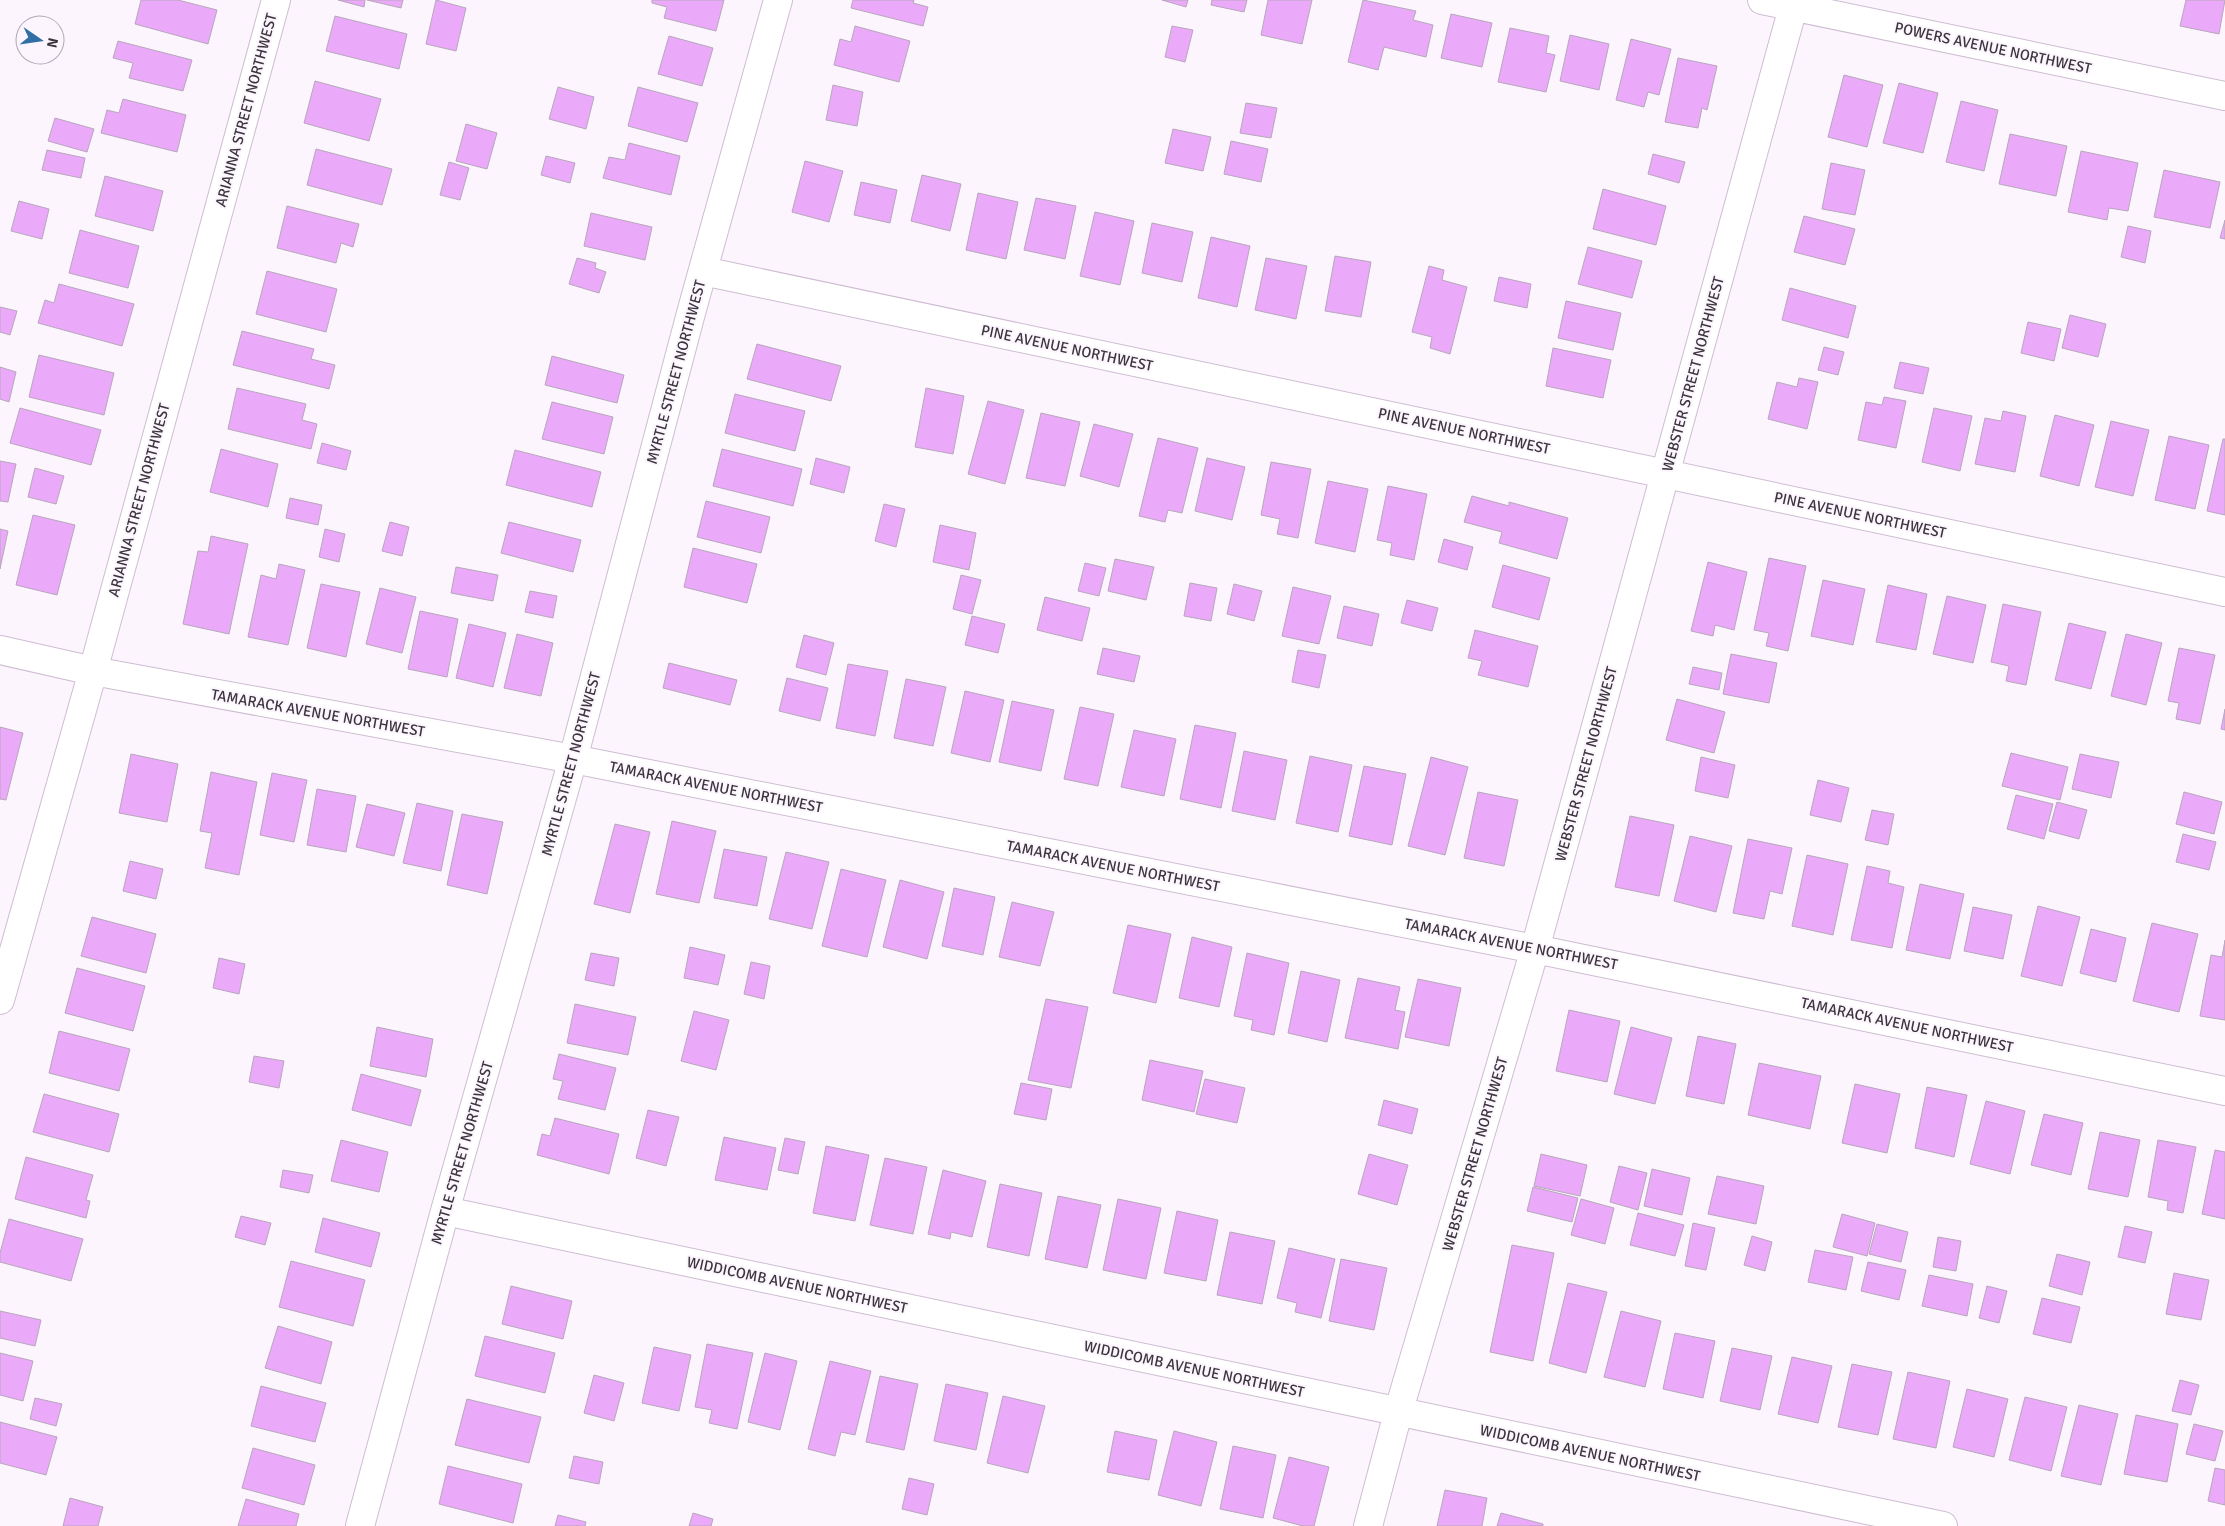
<svg xmlns="http://www.w3.org/2000/svg" width="2225" height="1526" font-family="Signika,sans-serif">
  <rect width="100%" height="100%" fill="#fcf5fe"/>
  <path fill="#eaa9f9" stroke="#b7a7bb" d="M141,0h37l39,10 -9,34 -73,-20z
    M338,0h27l-1,7z
    M367,0h36l-2,8z
    M436,0l30,8 -10,43 -30,-7z
    M652,0h72l-8,31 -52,-13 3,-11 -15,-4z
    M853,0h61l-1,3 15,4 -5,19 -72,-18z
    M1162,0h26l-2,7z
    M1212,0h35l-3,12 -33,-7z
    M1268,0h44l-10,44 -41,-9z
    M1363,0l53,11 -3,9 20,5 -7,32 -42,-10 -6,23 -30,-8z
    M2186,0h39l-6,34 -39,-8z
    M1451,14l41,9 -10,44 -41,-9z
    M335,16l72,18 -8,35 -73,-18z
    M855,26l55,15 -11,41 -65,-17 6,-26 11,3z
    M1172,26l21,4 -8,32 -20,-5z
    M1510,28l39,8 -3,17 9,2 -9,37 -48,-10z
    M1570,35l39,9 -10,46 -39,-9z
    M669,36l44,12 -11,38 -44,-12z
    M1631,39l40,10 -12,46 -11,-3 -4,15 -28,-7z
    M118,41l74,19 -9,31 -54,-13 4,-15 -20,-5z
    M1678,58l39,8 -10,44 -5,-2 -4,20 -33,-6z
    M1844,75l39,10 -16,62 -39,-10z
    M315,81l66,18 -12,42 -65,-18z
    M1899,83l39,10 -15,60 -40,-10z
    M833,85l30,7 -6,34 -31,-6z
    M558,87l36,10 -8,32 -37,-10z
    M638,87l60,16 -11,39 -59,-16z
    M123,99l63,16 -9,37 -76,-19 6,-23 12,3z
    M1961,101l37,9 -14,61 -38,-9z
    M1246,103l31,5 -6,30 -31,-5z
    M55,118l39,11 -7,23 -39,-11z
    M466,124l31,9 -10,36 -31,-8z
    M1173,129l38,8 -8,34 -38,-8z
    M2010,134l57,12 -11,50 -57,-12z
    M1231,141l37,8 -7,33 -37,-8z
    M629,143l51,13 -9,39 -68,-17 6,-21 16,3z
    M316,149l76,20 -10,36 -75,-20z
    M47,150l38,8 -4,20 -39,-8z
    M2081,151l57,12 -10,48 -19,-3 -2,12 -39,-8z
    M1653,154l32,8 -6,21 -31,-9z
    M546,156l29,7 -5,20 -29,-8z
    M805,161l38,10 -14,51 -37,-10z
    M449,162l20,6 -9,32 -20,-5z
    M1831,163l34,7 -10,45 -33,-6z
    M2164,170l56,12 -10,46 -56,-11z
    M922,175l39,9 -11,47 -39,-10z
    M105,176l58,15 -10,40 -58,-15z
    M861,182l36,8 -7,33 -36,-8z
    M1603,189l63,17 -10,39 -63,-16z
    M978,193l40,9 -12,57 -40,-9z
    M1036,198l40,8 -11,53 -41,-9z
    M19,201l30,8 -7,30 -31,-8z
    M287,206l72,18 -6,23 -12,-4 -5,20 -59,-15z
    M1095,212l39,9 -14,64 -40,-9z
    M591,213l61,14 -7,33 -61,-14z
    M1804,216l51,13 -10,36 -51,-13z
    M2225,220v19l-5,-1z
    M1152,223l41,9 -11,50 -40,-9z
    M2128,226l23,5 -6,32 -24,-6z
    M80,230l59,16 -11,42 -59,-15z
    M1211,237l39,9 -13,61 -39,-9z
    M1588,247l54,14 -10,37 -54,-14z
    M1335,256l36,6 -10,55 -36,-6z
    M577,258l19,5 -1,5 11,4 -7,21 -30,-9z
    M1266,258l41,8 -11,53 -41,-9z
    M1429,266l15,4 -2,10 25,7 -17,67 -20,-6 2,-11 -20,-5z
    M267,271l70,18 -11,43 -70,-18z
    M1499,277l32,7 -4,24 -33,-7z
    M59,284l75,20 -12,42 -84,-23 7,-23 9,3z
    M1790,288l66,18 -8,32 -66,-18z
    M1566,301l55,12 -8,37 -55,-12z
    M0,307l17,4 -7,24 -10,-3z
    M2070,315l36,9 -8,33 -36,-9z
    M2028,322l33,7 -7,32 -33,-8z
    M242,331l72,18 -3,10 24,6 -6,24 -96,-24z
    M757,344l84,22 -10,35 -84,-22z
    M1824,347l20,5 -6,23 -20,-5z
    M1553,348l58,12 -8,38 -57,-12z
    M39,355l75,18 -10,42 -75,-18z
    M552,356l72,19 -7,28 -72,-18z
    M1900,362l29,6 -6,26 -29,-6z
    M0,367l16,5 -7,30 -9,-3z
    M1799,378l19,4 -11,47 -39,-10 9,-37 20,5z
    M237,388l69,16 -4,16 15,4 -6,25 -83,-20z
    M926,388l38,8 -11,58 -38,-7z
    M735,394l70,17 -10,40 -70,-18z
    M1884,397l22,4 -10,47 -38,-8 8,-38 16,3z
    M988,401l36,9 -19,74 -37,-10z
    M552,402l61,15 -9,37 -62,-15z
    M20,408l81,22 -10,35 -81,-22z
    M1934,408l38,8 -12,55 -38,-9z
    M2003,411l23,5 -11,56 -40,-8 10,-46 16,3z
    M1041,413l39,9 -15,64 -39,-8z
    M2055,415l39,10 -15,61 -39,-10z
    M2111,421l38,9 -16,66 -38,-9z
    M1094,424l39,10 -14,53 -39,-11z
    M2169,436l40,9 -14,64 -40,-9z
    M1158,438l40,10 -16,65 -14,-3 -3,12 -26,-6z
    M2223,439h2v76l-18,-4z
    M322,443l29,8 -5,19 -29,-7z
    M221,449l57,15 -10,43 -58,-15z
    M722,449l80,20 -9,37 -80,-20z
    M515,450l86,22 -9,35 -86,-22z
    M816,458l34,9 -6,26 -34,-9z
    M1207,458l38,9 -13,53 -37,-9z
    M0,461l16,3 -8,38 -8,-1z
    M1271,462l40,7 -13,69 -21,-4 3,-15 -19,-4z
    M35,468l29,8 -8,28 -28,-7z
    M1328,481l40,8 -13,63 -40,-9z
    M1388,486l39,8 -13,66 -24,-5 2,-12 -15,-3z
    M1472,496l37,10v-4l59,16 -11,41 -58,-16 3,-11 -38,-10z
    M290,498l32,7 -4,20 -32,-7z
    M706,501l64,16 -9,36 -64,-16z
    M884,504l21,5 -9,38 -21,-6z
    M33,515l42,10 -18,70 -41,-10z
    M390,522l19,5 -7,29 -20,-5z
    M509,522l72,18 -8,32 -72,-19z
    M940,525l36,8 -7,37 -36,-8z
    M0,529l8,2 -8,38z
    M325,529l20,5 -6,28 -20,-5z
    M211,536l37,8 -19,90 -46,-10 15,-73 10,1z
    M1444,539l29,8 -6,23 -29,-8z
    M693,548l64,16 -10,39 -63,-16z
    M1769,558l37,8 -18,85 -22,-5 3,-13 -15,-3z
    M1115,559l39,8 -8,33 -38,-9z
    M1708,562l39,10 -13,58 -19,-5 -2,11 -22,-5z
    M1085,563l21,5 -7,28 -21,-5z
    M279,564l26,6 -17,75 -40,-8 13,-62 15,4z
    M1503,565l47,13 -11,42 -47,-13z
    M456,567l42,8 -5,26 -42,-8z
    M961,575l20,5 -9,34 -19,-5z
    M1823,580l42,9 -12,56 -42,-9z
    M1190,583l27,5 -6,33 -27,-5z
    M321,584l39,8 -14,65 -39,-9z
    M1234,584l28,7 -8,30 -27,-7z
    M1888,585l39,9 -11,56 -40,-8z
    M1293,587l38,9 -12,48 -37,-8z
    M380,588l36,9 -14,56 -36,-9z
    M530,591l27,5 -4,22 -28,-6z
    M1947,596l39,9 -13,58 -40,-9z
    M1045,597l45,11 -8,33 -45,-11z
    M1407,600l31,8 -6,23 -31,-8z
    M2003,604l38,8 -15,73 -20,-4 3,-15 -18,-4z
    M1344,606l35,8 -7,32 -35,-8z
    M420,611l38,8 -11,58 -39,-8z
    M972,616l33,8 -7,29 -33,-8z
    M2069,623l37,9 -15,57 -36,-9z
    M469,624l37,9 -13,54 -37,-9z
    M1475,630l63,16 -10,41 -50,-12 4,-14 -14,-3z
    M517,634l36,9 -12,53 -37,-8z
    M2126,634l36,9 -16,62 -35,-9z
    M804,635l30,8 -8,32 -30,-8z
    M1103,648l37,8 -6,26 -37,-8z
    M2179,648l36,7 -15,69 -24,-5 3,-16 -11,-2z
    M1298,650l28,5 -7,33 -27,-6z
    M1731,654l46,9 -8,40 -46,-9z
    M669,663l68,17 -7,25 -67,-17z
    M848,664l40,7 -13,65 -39,-8z
    M1693,667l29,6 -3,17 -30,-6z
    M787,678l41,10 -8,33 -41,-10z
    M906,679l40,8 -13,59 -39,-8z
    M965,691l39,9 -14,62 -39,-9z
    M1677,699l48,13 -11,41 -48,-13z
    M1012,701l42,9 -13,61 -42,-9z
    M1080,707l34,7 -16,72 -34,-7z
    M2225,709v21l-4,-1z
    M1195,725l41,8 -15,75 -41,-9z
    M0,727l23,6 -17,67 -6,-1z
    M1134,730l42,9 -12,57 -43,-9z
    M1244,751l43,9 -12,60 -43,-9z
    M2011,753l57,14 -8,33 -58,-14z
    M131,754l47,10 -11,58 -48,-9z
    M2080,754l39,8 -8,36 -39,-9z
    M1310,756l42,9 -14,67 -42,-9z
    M1431,757l37,10 -23,88 -37,-9z
    M1701,757l34,8 -7,33 -33,-7z
    M1364,766l42,8 -14,71 -43,-9z
    M211,772l46,10 -18,93 -34,-7 7,-35 -12,-2z
    M272,773l35,7 -13,62 -34,-7z
    M1818,780l31,8 -8,34 -31,-7z
    M317,789l39,7 -10,56 -39,-7z
    M1478,792l40,8 -14,66 -40,-8z
    M2184,792l38,10 -8,32 -38,-10z
    M2016,795l37,9 -9,35 -37,-10z
    M2057,802l30,8 -8,29 -30,-8z
    M417,803l36,8 -12,60 -38,-8z
    M367,804l38,9 -11,43 -38,-9z
    M1872,810l22,4 -6,31 -23,-5z
    M462,814l41,8 -16,72 -40,-9z
    M1630,816l44,9 -15,71 -44,-9z
    M672,821l44,10 -17,72 -43,-9z
    M615,824l35,8 -20,81 -36,-9z
    M2183,834l33,8 -7,28 -33,-8z
    M1690,836l42,10 -16,66 -42,-11z
    M1748,839l44,9 -10,46 -12,-3 -6,28 -31,-6z
    M724,849l43,8 -10,49 -43,-8z
    M786,852l43,10 -17,67 -43,-10z
    M1807,855l41,9 -15,71 -41,-9z
    M130,861l33,8 -7,30 -33,-8z
    M1867,866l23,5 -2,12 16,4 -12,61 -41,-8z
    M841,869l45,11 -19,77 -45,-11z
    M900,880l44,12 -17,67 -44,-12z
    M1920,884l44,10 -14,65 -44,-9z
    M954,888l41,9 -12,58 -41,-9z
    M1012,902l42,10 -14,54 -41,-9z
    M2038,906l42,11 -18,69 -41,-10z
    M1973,907l39,8 -9,44 -39,-8z
    M92,917l64,17 -10,39 -65,-17z
    M2152,923l46,11 -19,78 -46,-11z
    M1128,925l43,9 -15,69 -43,-10z
    M2091,929l35,9 -10,44 -36,-9z
    M1192,937l40,10 -13,60 -40,-9z
    M2225,940v80l-25,-4 11,-61 11,2z
    M690,947l35,8 -7,30 -34,-7z
    M591,953l28,5 -5,28 -29,-6z
    M1247,953l42,10 -15,72 -23,-5 2,-10 -19,-4z
    M219,958l26,6 -6,30 -26,-6z
    M751,962l19,4 -6,33 -20,-5z
    M77,968l68,18 -12,45 -68,-18z
    M1301,971l39,9 -13,62 -39,-9z
    M1358,978l42,9 -5,23 10,2 -7,37 -53,-11z
    M1418,979l43,9 -12,58 -44,-9z
    M1046,999l42,8 -17,81 -43,-8z
    M575,1004l61,13 -8,38 -61,-12z
    M1569,1010l51,11 -13,61 -51,-11z
    M694,1011l35,9 -13,50 -35,-9z
    M377,1027l56,12 -7,38 -56,-11z
    M1631,1027l41,11 -17,66 -41,-10z
    M59,1031l71,18 -11,42 -70,-18z
    M1698,1036l38,8 -12,60 -38,-8z
    M559,1054l57,14 -11,42 -47,-11 5,-18 -10,-2z
    M254,1056l30,5 -5,27 -30,-6z
    M1150,1060l53,11 -9,41 -52,-12z
    M1759,1063l62,13 -11,53 -62,-14z
    M361,1074l60,16 -10,36 -59,-16z
    M1205,1079l40,9 -8,35 -41,-9z
    M1021,1083l31,6 -6,31 -32,-6z
    M1855,1084l45,10 -13,59 -45,-10z
    M1927,1087l40,8 -13,62 -39,-9z
    M44,1094l75,20 -10,38 -76,-20z
    M1384,1100l34,9 -6,25 -34,-9z
    M1986,1101l39,10 -15,63 -40,-10z
    M648,1110l31,7 -13,49 -30,-8z
    M2044,1114l39,9 -12,52 -40,-10z
    M555,1118l64,16 -10,40 -72,-19 5,-21 8,2z
    M2100,1132l40,8 -12,57 -40,-8z
    M724,1137l52,11 -9,42 -52,-10z
    M785,1138l20,4 -7,32 -20,-4z
    M341,1140l47,12 -9,40 -48,-11z
    M2158,1140l38,7 -13,66 -16,-3 1,-9 -20,-4z
    M826,1146l43,9 -14,66 -42,-8z
    M2215,1150l10,2v67l-23,-5z
    M1369,1154l39,11 -11,40 -39,-11z
    M1541,1154l46,11 -7,31 -46,-10z
    M26,1157l67,18 -7,25 4,1 -4,17 -71,-19z
    M885,1158l42,9 -14,67 -43,-9z
    M1619,1166l28,7 -9,37 -28,-8z
    M1652,1169l38,9 -8,37 -38,-9z
    M283,1170l30,5 -4,18 -29,-6z
    M943,1170l43,11 -14,56 -21,-5 -1,7 -22,-5z
    M1717,1176l47,10 -8,38 -48,-10z
    M1000,1184l42,9 -13,63 -42,-9z
    M1533,1187l45,11 -6,24 -45,-11z
    M1058,1196l43,9 -14,63 -42,-9z
    M1118,1199l43,9 -15,71 -43,-9z
    M1581,1199l33,9 -9,36 -34,-9z
    M1177,1211l41,9 -12,61 -42,-8z
    M1638,1213l46,12 -9,31 -45,-11z
    M1842,1214l33,9 -8,33 -34,-9z
    M241,1216l30,7 -6,22 -30,-8z
    M323,1218l57,15 -9,34 -56,-15z
    M9,1219l74,20 -12,42 -71,-19v-9z
    M1693,1223l22,5 -9,42 -21,-4z
    M1877,1224l31,8 -7,30 -32,-8z
    M2125,1226l27,6 -7,31 -27,-6z
    M1230,1232l45,9 -13,63 -45,-9z
    M1752,1236l20,6 -7,29 -21,-6z
    M1938,1237l23,4 -5,30 -23,-4z
    M1512,1245l42,8 -21,108 -43,-9z
    M1289,1248l46,11 -14,59 -26,-6 2,-9 -20,-5z
    M1815,1250l38,7 -7,33 -38,-8z
    M2057,1254l33,8 -8,33 -33,-9z
    M1341,1259l46,9 -13,62 -45,-9z
    M291,1261l74,19 -12,46 -74,-19z
    M1868,1262l38,8 -7,30 -38,-9z
    M2174,1273l35,7 -8,40 -35,-6z
    M1929,1275l44,9 -6,32 -45,-10z
    M1568,1283l39,9 -21,81 -37,-10z
    M511,1286l61,15 -9,38 -61,-15z
    M1987,1286l20,5 -8,32 -20,-5z
    M2042,1298l38,9 -9,36 -38,-9z
    M0,1311l41,9 -6,26 -35,-8z
    M1621,1311l40,10 -16,66 -41,-10z
    M278,1326l54,16 -11,42 -56,-16z
    M1675,1333l40,8 -12,57 -40,-9z
    M485,1336l70,17 -10,40 -70,-17z
    M707,1344l46,9 -16,76 -28,-6 3,-13 -17,-3z
    M654,1347l37,8 -12,56 -37,-8z
    M1732,1348l40,8 -12,54 -40,-9z
    M0,1353l33,8 -10,40 -23,-6z
    M765,1353l32,8 -17,69 -32,-8z
    M1792,1357l40,9 -14,57 -40,-9z
    M830,1361l41,10 -16,64 -14,-3 -6,24 -27,-7z
    M1852,1364l40,8 -14,63 -40,-8z
    M1908,1372l42,9 -14,67 -43,-9z
    M594,1375l30,8 -10,38 -30,-8z
    M880,1376l38,8 -14,66 -38,-8z
    M2180,1380l19,5 -8,30 -19,-4z
    M946,1384l42,9 -12,57 -42,-9z
    M261,1386l65,17 -11,39 -64,-16z
    M1967,1389l41,10 -14,58 -41,-10z
    M1003,1396l42,10 -17,67 -41,-10z
    M2025,1397l42,10 -16,64 -42,-11z
    M35,1398l27,6 -6,22 -26,-7z
    M467,1399l74,18 -12,46 -74,-18z
    M2079,1405l39,9 -17,71 -40,-9z
    M2136,1415l42,9 -11,58 -43,-8z
    M0,1422l57,15 -11,38 -46,-12z
    M2194,1424l29,7 -8,30 -29,-7z
    M1115,1431l42,9 -8,40 -42,-8z
    M1174,1431l43,11 -16,64 -43,-11z
    M1233,1446l43,9 -13,63 -43,-9z
    M253,1448l62,17 -11,40 -62,-17z
    M574,1456l29,6 -4,22 -30,-6z
    M1289,1457l40,10 -15,59h-11l-30,-8z
    M448,1466l74,18 -9,39 -74,-19z
    M2215,1468l10,2v35l-17,-4z
    M909,1478l25,6 -7,31 -25,-6z
    M1445,1490l42,8 -5,28h-45z
    M70,1498l33,9 -5,19h-35z
    M246,1499l53,15 -3,12h-58z
    M693,1513l20,6 -2,7h-22z
    M1501,1513l42,11v2h-46z
    M558,1515l28,7 -1,4h-30z"/>
  <g fill="none" stroke-linecap="round" stroke-linejoin="round">
    <defs>
      <path id="minor" d="M1762,0l463,96
        M703,271l1522,321
        M0,650l93,21 480,88 962,190 690,142
        M0,1000l93,-329 183,-671
        M445,1211l1498,315
        M360,1526l85,-315 128,-452 118,-446 87,-313
        M1368,1526l30,-113 137,-464 260,-949"/>
    </defs>
    <use href="#minor" stroke="#cebdd1" stroke-width="30"/>
    <use href="#minor" stroke="#fff" stroke-width="28"/>
  </g>
  <g text-anchor="middle" stroke-width="4" stroke-linejoin="round" paint-order="stroke">
    <g font-size="15" fill="#3b353d" stroke="#fcf5fe">
      <text transform="translate(1993 48) rotate(12)" y="5">POWERS AVENUE NORTHWEST</text>
      <text transform="translate(246 110) rotate(-75)" y="5">ARIANNA STREET NORTHWEST</text>
      <text transform="translate(1067 348) rotate(12)" y="5">PINE AVENUE NORTHWEST</text>
      <text transform="translate(676 372) rotate(-75)" y="5">MYRTLE STREET NORTHWEST</text>
      <text transform="translate(1693 374) rotate(-75)" y="5">WEBSTER STREET NORTHWEST</text>
      <text transform="translate(1464 431) rotate(12)" y="5">PINE AVENUE NORTHWEST</text>
      <text transform="translate(139 500) rotate(-75)" y="5">ARIANNA STREET NORTHWEST</text>
      <text transform="translate(1860 515) rotate(12)" y="5">PINE AVENUE NORTHWEST</text>
      <text transform="translate(318 713) rotate(10)" y="5">TAMARACK AVENUE NORTHWEST</text>
      <text transform="translate(571 764) rotate(-75)" y="5">MYRTLE STREET NORTHWEST</text>
      <text transform="translate(1586 764) rotate(-75)" y="5">WEBSTER STREET NORTHWEST</text>
      <text transform="translate(716 787) rotate(11)" y="5">TAMARACK AVENUE NORTHWEST</text>
      <text transform="translate(1113 866) rotate(11)" y="5">TAMARACK AVENUE NORTHWEST</text>
      <text transform="translate(1511 944) rotate(11)" y="5">TAMARACK AVENUE NORTHWEST</text>
      <text transform="translate(1907 1025) rotate(12)" y="5">TAMARACK AVENUE NORTHWEST</text>
      <text transform="translate(462 1153) rotate(-74)" y="5">MYRTLE STREET NORTHWEST</text>
      <text transform="translate(1475 1154) rotate(-74)" y="5">WEBSTER STREET NORTHWEST</text>
      <text transform="translate(797 1285) rotate(12)" y="5">WIDDICOMB AVENUE NORTHWEST</text>
      <text transform="translate(1194 1369) rotate(12)" y="5">WIDDICOMB AVENUE NORTHWEST</text>
      <text transform="translate(1590 1453) rotate(12)" y="5">WIDDICOMB AVENUE NORTHWEST</text>
    </g>
  </g>
  <g transform="translate(40 40) rotate(103)"><circle r="24" fill="#fcf5fe" stroke="#afa8b1"/>
  <path d="M0-4L9 19L0 12L-9 19Z" fill="#306ea5"/>
  <text y="-8" font-size="14" font-weight="bold" text-anchor="middle" fill="#3b353d">N</text>
  </g>
</svg>
